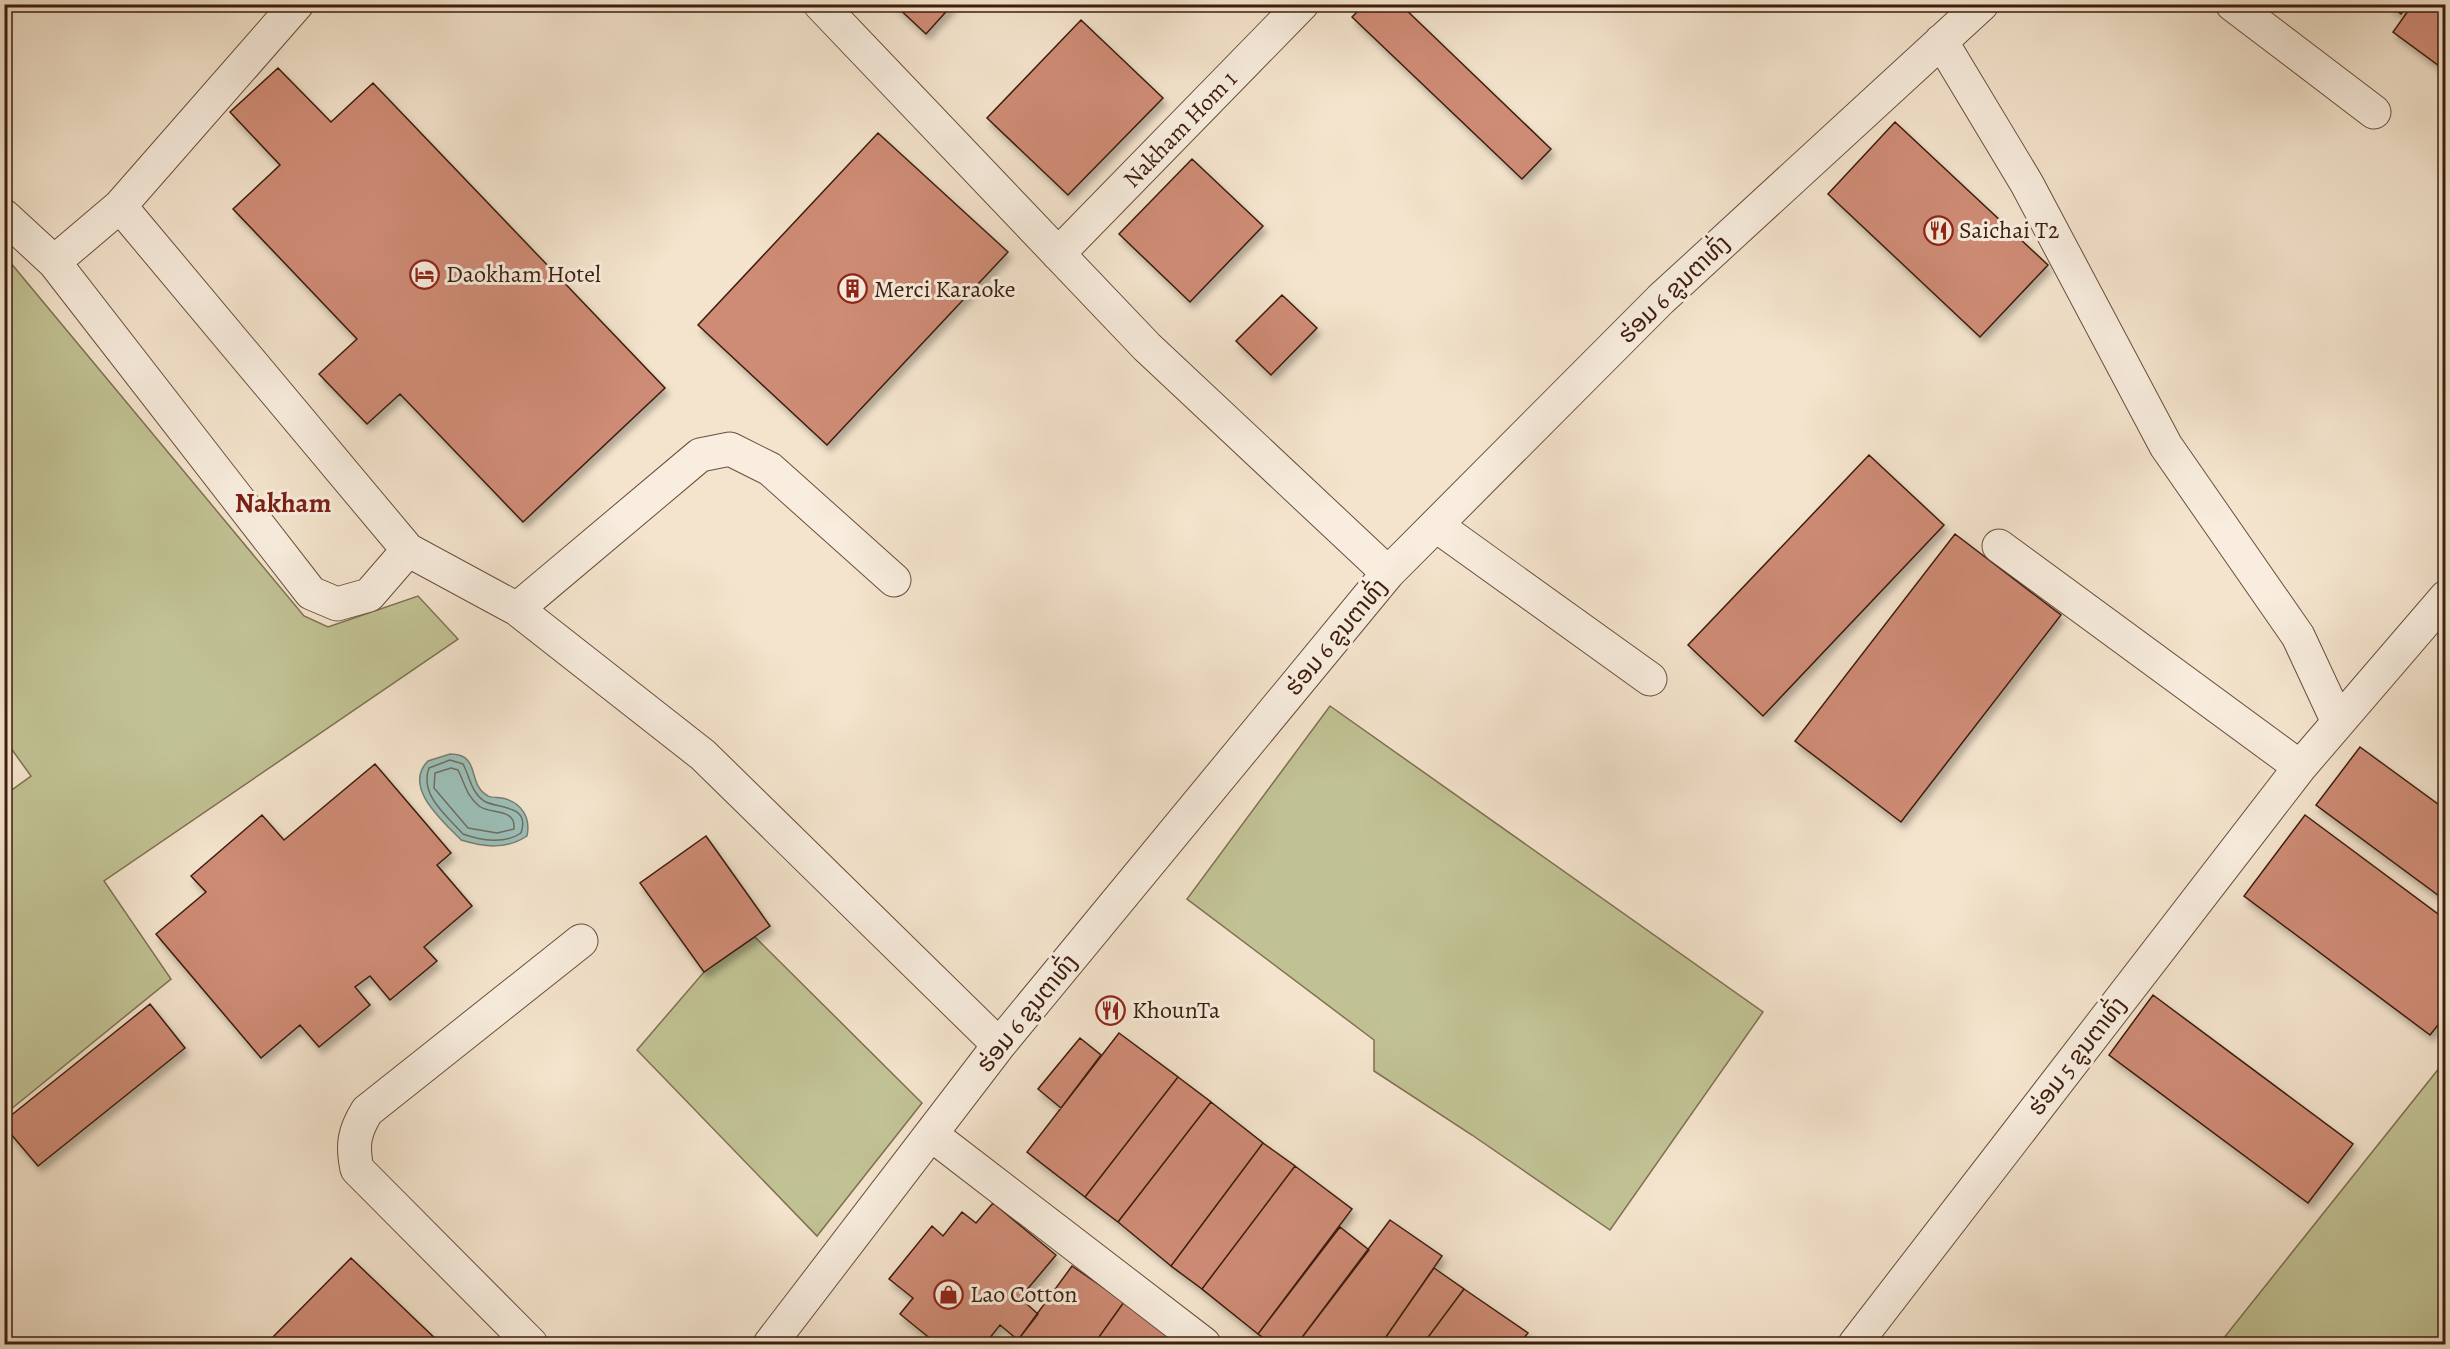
<svg xmlns="http://www.w3.org/2000/svg" width="2450" height="1349" font-family="Alegreya,'Noto Sans Lao',serif">
  <defs>
    <filter id="shadow"><feDropShadow dx="3.5" dy="6" stdDeviation="3" flood-color="#0004"/></filter>
  </defs>
  <rect width="100%" height="100%" fill="#f4e4cd"/>
  <filter id="stains"><feTurbulence type="fractalNoise" baseFrequency=".00333" numOctaves="4"/><feColorMatrix values="0 0 0 0 .2 0 0 0 0 .09 0 0 0 0 .02 0 0 0 .5 -.17"/></filter>
  <radialGradient id="worn" r=".72"><stop offset=".6" stop-color="#630" stop-opacity="0"/><stop offset="1" stop-color="#630" stop-opacity=".3"/></radialGradient>
  <path fill="#c1c294" stroke="#7f7050" stroke-width="1.5" d="M5,256l299,360 24,11 90,-31 40,43 -354,242 67,98 -166,135v-319l26,-19 -26,-36z
    M1330,706l433,306 -153,218 -138,-95 -98,-64v-31l-187,-141z
    M755,937l167,166 -105,133 -180,-186 67,-78z
    M2445,1059v285h-226l221,-277z"/>
  <path fill="#9cbfb8" stroke="#767e73" stroke-width="1.5" d="M450,754c32,0 16,30 38,42 3,2 10,1 14,2 19,4 29,19 25,38 -21,14 -43,11 -66,4 -18,-19 -59,-53 -33,-79z"/>
  <g fill="none" stroke-linecap="round" stroke-linejoin="round">
    <path stroke="#6c6e62" stroke-width="1.5" d="M450,760l13,4c7,13 8,28 21,37 13,8 47,3 37,32 -16,11 -39,8 -58,1 -16,-18 -44,-39 -34,-66z
      M451,768l7,2c7,14 8,25 21,36 11,9 37,1 35,23l-17,4 -29,-5 -34,-40 1,-15z"/>
  </g>
  <path fill="#ce8b75" stroke="#3d1d0c" stroke-width="1.5" filter="url(#shadow)" d="M894,4h59l-27,30z
    M1365,4h35l151,145 -29,30 -170,-162z
    M2388,4h20l-7,10z
    M2413,4h33v67l-53,-39z
    M1081,20l82,78 -95,97 -81,-77z
    M278,68l53,54 42,-39 292,305 -142,134 -123,-128 -33,30 -48,-50 38,-35 -124,-130 47,-44 -50,-53z
    M1895,122l153,143 -68,72 -152,-143z
    M878,133l130,119 -181,193 -129,-120z
    M1192,159l71,67 -73,76 -71,-68z
    M1282,295l35,33 -46,47 -35,-34z
    M1869,455l75,70 -181,191 -75,-71z
    M1955,534l106,81 -160,207 -106,-81z
    M2360,747l86,63v91l-130,-96z
    M375,764l76,89 -14,12 35,41 -48,41 13,14 -47,39 -20,-24 -15,11 15,18 -51,42 -19,-22 -39,33 -105,-124 50,-42 -15,-16 71,-61 22,25z
    M2305,815l141,105v95l-16,20 -186,-139z
    M706,836l64,90 -66,46 -64,-89z
    M2153,995l200,149 -45,59 -199,-148z
    M150,1004l35,44 -147,118 -34,-40v-5z
    M1119,1033l59,44 -93,120 -58,-45z
    M1080,1038l21,17 -40,53 -23,-19z
    M1178,1077l33,25 -93,120 -33,-25z
    M1211,1102l52,41 -92,123 -53,-44z
    M1263,1143l32,23 -93,123 -31,-23z
    M1295,1166l57,43 -94,125 -56,-45z
    M993,1203l63,52 -36,43 18,16 -20,26 -18,-15 -15,19h-48l-37,-30 13,-16 -24,-19 43,-53 11,10 19,-24 14,11z
    M1390,1220l52,36 -61,88h-84z
    M1340,1227l29,23 -72,94h-24l-15,-10z
    M351,1258l90,86h-175z
    M1072,1266l52,36 -30,42h-79z
    M1434,1268l30,21 -41,55h-42z
    M1464,1289l64,44 -9,11h-96z
    M1124,1302l52,38 -3,4h-79z"/>
  <g fill="none" stroke-linecap="round" stroke-linejoin="round">
    <defs>
      <path id="minor" d="M820,4l327,343 241,226
        M2232,4l142,108
        M1941,41l86,143 139,262 132,190 40,86
        M120,206l177,-202
        M4,216l50,46 66,-56 288,344 109,59 186,146 296,290
        M1058,254l244,-250
        M54,262l257,331 26,11 32,-9 39,-45
        M1437,526l213,153
        M1999,546l301,221
        M517,609l183,-154 30,-6 40,20 124,111
        M932,1135l272,209
        M531,1344l-174,-175c-5,-24 -3,-37 10,-58l214,-170
        M770,1344l229,-299 389,-472 273,-274 321,-295
        M1855,1344l445,-577 146,-170"/>
    </defs>
    <use href="#minor" stroke="#6b4f3c" stroke-width="35"/>
    <use href="#minor" stroke="#f8edde" stroke-width="33"/>
  </g>
  <defs>
    <symbol id="restaurant-ring" viewBox="-11 -11 22 22"><circle r="9.5" fill="#f8edde" stroke="#8f2418" stroke-width="1.5"/><path d="M-5-6h1v4h1v-4h1v4h1v-4h1v5L-1.5 .5V6h-2V.5L-5-1ZM5-6V6H3V1.5H1.5Q1.5-4 5-6Z" fill="#8f2418"/></symbol>
    <symbol id="hotel-ring" viewBox="-11 -11 22 22"><circle r="9.5" fill="#f8edde" stroke="#8f2418" stroke-width="1.5"/><path d="M-6-4.5h1.5V1H6V5H4.5V3h-9V5H-6ZM-4 0a1.8 1.8 0 1 1 3.6 0ZM.5 0V-2.5h3Q6-2.5 6 0Z" fill="#8f2418"/></symbol>
    <symbol id="building-ring" viewBox="-11 -11 22 22"><circle r="9.5" fill="#f8edde" stroke="#8f2418" stroke-width="1.5"/><path d="M-4-6H4V6H1V3H-1V6H-4ZM-2.5-4.3h1.7v1.8h-1.7ZM.8-4.3h1.7v1.8H.8ZM-2.5-1h1.7V.8h-1.7ZM.8-1h1.7V.8H.8Z" fill="#8f2418"/></symbol>
    <symbol id="shop-ring" viewBox="-11 -11 22 22"><circle r="9.5" fill="#f8edde" stroke="#8f2418" stroke-width="1.5"/><path d="M-5-2.5h2.3a2.7 3.5 0 0 1 5.4 0H5L5.5 6h-11ZM-1.5-2.5h3a1.5 2.3 0 0 0-3 0Z" fill="#8f2418"/></symbol>
  </defs>
  <g fill-rule="evenodd">
    <use href="#restaurant-ring" x="1922" y="214" width="33" height="33"/>
    <use href="#hotel-ring" x="408" y="258" width="33" height="33"/>
    <use href="#building-ring" x="836" y="272" width="33" height="33"/>
    <use href="#restaurant-ring" x="1094" y="994" width="33" height="33"/>
    <use href="#shop-ring" x="932" y="1278" width="33" height="33"/>
  </g>
  <g text-anchor="middle" stroke-width="6" stroke-linejoin="round" paint-order="stroke">
    <g font-size="24" fill="#3d1d0c" stroke="#f8edde">
      <text transform="translate(1180 129) rotate(-46)" y="8">Nakham Hom 1</text>
      <text transform="translate(1674 289) rotate(-44)" y="8">ຮ່ອມ 6 ຂູນຕາທົ່ງ</text>
      <text transform="translate(1336 637) rotate(-50)" y="8">ຮ່ອມ 6 ຂູນຕາທົ່ງ</text>
      <text transform="translate(1027 1013) rotate(-51)" y="8">ຮ່ອມ 6 ຂູນຕາທົ່ງ</text>
      <text transform="translate(2077 1056) rotate(-52)" y="8">ຮ່ອມ 5 ຂູນຕາທົ່ງ</text>
    </g>
    <g font-size="24" fill="#3d1d0c" stroke="#f8edde" text-anchor="start">
      <text x="1959" y="238">Saichai T2</text>
      <text x="446" y="282">Daokham Hotel</text>
      <text x="874" y="297">Merci Karaoke</text>
      <text x="1132" y="1018">KhounTa</text>
      <text x="970" y="1302">Lao Cotton</text>
    </g>
    <g font-size="27" font-weight="bold" fill="#7a1f14" stroke="#f8edde">
      <text x="283" y="512">Nakham</text>
    </g>
  </g>
  <rect width="2450" height="1349" fill="none" stroke="#f4e4cd" stroke-width="24"/>
  <rect x="6" y="6" width="2438" height="1337" fill="none" stroke="#3d1d0c" stroke-width="3"/>
  <rect x="12" y="12" width="2426" height="1325" fill="none" stroke="#3d1d0c" stroke-width="1.5"/>
  <rect width="100%" height="100%" filter="url(#stains)"/>
  <rect width="100%" height="100%" fill="url(#worn)"/>
</svg>
